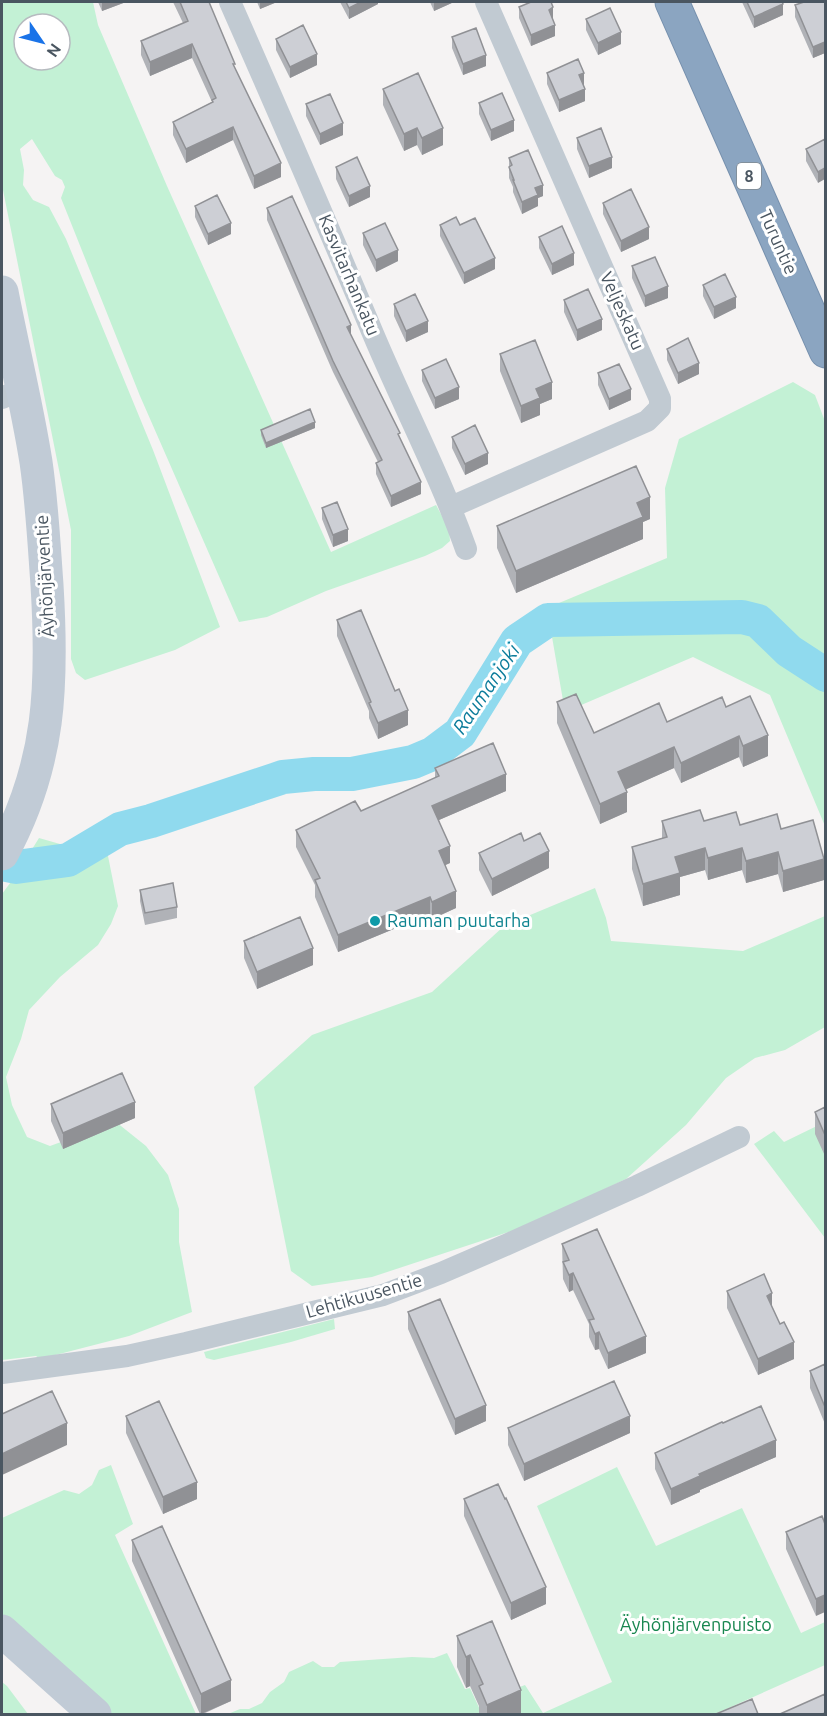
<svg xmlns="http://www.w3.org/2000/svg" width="827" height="1716" font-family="Ubuntu,sans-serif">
  <rect width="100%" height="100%" fill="#f5f3f3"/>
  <path fill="#c3f1d5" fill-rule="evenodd" d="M2,2h91l5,23 69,161 164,366 105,-47 13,24 1,12 -8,7 -17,8 -99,35 -59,26 -28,5 -99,-226 -79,-198 4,-11 -3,-7 -7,-4 -23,-37 -12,10 4,21 -1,15 10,15 16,7 17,32 87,211 67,177 -45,23 -90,30 -9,-7 -5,-14v-129l-69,-345zM24,24h36v36h-36z
    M793,382l22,13 11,29 -1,402 -55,-131 -77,-38 -128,55 -18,-104 120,-50 -2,-70 14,-49z
    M39,838l35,10 27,-2 6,5 11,55 -7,18 -13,21 -38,32 -31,33 -8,29 -15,38 6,28 15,32 23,9 66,-24 30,24 22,29 11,34v33l13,70 -63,24 -89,23 -4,-3 -34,4v-466l14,-19z
    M595,888l11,30 5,23 132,10 82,-35v111l-40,23 -30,8 -29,20 -40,47 -60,54 -99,47 -155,51 -60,9 -21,-15 -37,-184 58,-52 120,-43 72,-66z
    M825,1122v116l-71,-94 20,-13 10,11z
    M334,1319l1,10 -44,13 -77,18 -8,-2 -2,-6z
    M111,1465l22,59 -18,11 81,179h-86l-108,-97v-99l62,-28 15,4 13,-9 7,-15z
    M617,1467l39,79 86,-38 59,125 24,-11v43l-110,49h-195l-11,-23 16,-6 18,28 69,-31 -75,-176z
    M447,1653l18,36 5,-1 12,26h-254l12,-5h9l13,-6 8,-11 14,-10 5,-10 24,-11 9,6h12l6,-5 72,-5 22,1z
    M2,1682l5,4 21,28h-26z"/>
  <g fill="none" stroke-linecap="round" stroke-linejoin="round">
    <path stroke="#90daee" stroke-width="34" d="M2,864l14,3 52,-7 52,-31 31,-8 132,-44 31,-3h38l61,-12 19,-8 28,-21 57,-92 31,-21 194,-3 16,4 31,30 37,24"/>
    <defs>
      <path id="highway" d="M672,2l154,349"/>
    </defs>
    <use href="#highway" stroke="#7690ad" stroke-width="35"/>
    <path stroke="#c1cad2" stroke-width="22" d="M230,2c49,111 97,222 144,334 30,71 66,140 92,213
      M2,398l19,-9
      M451,507l196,-86 13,-13v-9l-174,-397
      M2,1373l125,-17 59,-13 197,-48 58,-22 67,-29 129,-58 102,-49"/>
    <path stroke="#c1cbd6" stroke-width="33" d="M2,292c11,57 25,113 34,170 6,41 8,82 11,123 6,99 4,179 -45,269
      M2,1631l93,83"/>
    <use href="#highway" stroke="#8ba5c1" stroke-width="33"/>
  </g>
  <path fill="#b0b2b7" d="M98,2h28l-24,9z
    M173,2h36l26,66 46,109 -27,12 -21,-49 -47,23 -13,-28v-13l39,-20 -20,-44 -42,18 -9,-21v-14l42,-18z
    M257,2h20l-17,7z
    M340,2h38v2l-29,15z
    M430,2h24l-20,9z
    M742,2h40l1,13 -29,13z
    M825,2v51l-12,5 -18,-41v-12z
    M519,7l34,12 2,17 -24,10 -12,-28z
    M586,19l35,25 -23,11 -12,-25z
    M452,37l34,29 -23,9 -11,-27z
    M276,39l41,26 -27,13 -14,-28z
    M547,73l37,12 1,16 -26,11 -12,-28z
    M383,89l60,56 -21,10 -5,-10 -13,6 -21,-46z
    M479,103l35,28 -23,10 -12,-27z
    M306,104l37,31 -23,10 -14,-29z
    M577,138l35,30 -23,10 -12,-29z
    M825,139l-7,44 -12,-22v-12z
    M509,158l34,38 -5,2v8l-16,8 -9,-22v-5l-4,-9z
    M336,167l34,30 -21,10 -13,-28z
    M603,203l46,36 -28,13 -18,-38z
    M195,206l36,28 -23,11 -13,-28z
    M267,208l84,127 49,103 21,56 -30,13 -15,-33v-11l2,-1 -45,-90 -66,-152z
    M440,225h20l35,44 -31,15 -24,-48z
    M363,233l35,28 -22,11 -13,-27z
    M539,237l35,28 -22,10 -13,-27z
    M632,266l36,32 -23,9 -13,-29z
    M703,285l33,23 -22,11 -11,-23z
    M564,300l38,30 -25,11 -13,-29z
    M394,304l34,28 -22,10 -12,-26z
    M667,349l32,25 -21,10 -11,-24z
    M500,354l52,45 -12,5v11l-19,8 -21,-52z
    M422,370l37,29 -24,10 -13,-28z
    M598,373l33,27 -22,10 -11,-25z
    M315,428l-49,20 -5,-13v-5z
    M452,437l36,27 -23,11 -13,-27z
    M322,508l26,33 -15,6 -11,-28z
    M650,519l-7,3v17l-127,54 -19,-45v-22z
    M337,620l71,105 -30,14 -9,-21v-7l-32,-75z
    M557,702l37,31 73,-11 59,-15 42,49 -25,11 -4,-10 -58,26 -7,-15 -48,21 1,23 -27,12 -43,-101z
    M435,768l71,23 -67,29 11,43 -5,2 11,43 -24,11 -2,-5 -92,38 -23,-55v-12l-19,-38v-17l65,-19 74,-33z
    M662,821h42l77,8 43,51 -41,12 -5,-18 -32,9 -4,-13 -34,10 -3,-10 -25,7v18l-37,11 -11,-37v-22l30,-9z
    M479,853l70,15 -57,28 -13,-26z
    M140,890l37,17v11l-32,7 -5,-24z
    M244,941l69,24 -56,24 -13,-31z
    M51,1104l84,14 -72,31 -12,-28z
    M825,1107v49l-10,-22v-22z
    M562,1244l84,109 -38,16 -9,-20 -4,1 -6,-13v-13l-16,-34 -4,2 -6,-13z
    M727,1291l45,16 22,52 -36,16 -31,-67z
    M408,1312l78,109 -31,14 -47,-106z
    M825,1364v60l-15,-36v-17z
    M126,1416l71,83 -34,15 -37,-81z
    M723,1423l53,34 -76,33v2l-29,13 -16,-36v-16z
    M508,1428l122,5 -106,48 -16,-36z
    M464,1499l82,105 -35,16 -47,-104z
    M825,1524l-9,92 -30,-67v-17z
    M132,1540l99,161 -28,13h-3l-68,-153z
    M457,1636l64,78h-42v-8l-9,-20 -4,2 -9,-21z"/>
  <path fill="#909195" d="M102,2h24l-24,9z
    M260,2h17l-17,7z
    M361,2h17v2l-29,15v-11z
    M434,2h20l-20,9z
    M783,4v11l-29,13v-11z
    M553,7v12l-4,2v-11z
    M555,25v11l-24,10v-11z
    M621,32v12l-23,11v-12z
    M825,42v11l-12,5v-11z
    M192,44v14l-42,18v-14z
    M317,54v11l-27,13v-11z
    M486,55v11l-23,9v-11z
    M584,73v12l-5,2v-12z
    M585,89v12l-26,11v-12z
    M514,120v11l-23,10v-11z
    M343,123v12l-23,10v-11z
    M233,127v13l-47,23v-14z
    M417,128v17l-13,6v-17z
    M443,128v17l-21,10v-17z
    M612,157v11l-23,10v-12z
    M281,163v14l-27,12v-13z
    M825,168v11l-7,4v-11z
    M543,185v11l-5,2v8l-16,8v-12l13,-14z
    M370,186v11l-21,10v-11z
    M231,223v11l-23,11v-11z
    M649,227v12l-28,13v-11z
    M398,250v11l-22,11v-12z
    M574,253v12l-22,10v-11z
    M495,258v11l-31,15v-11z
    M668,286v12l-23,9v-11z
    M736,297v11l-22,11v-12z
    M602,319v11l-25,11v-11z
    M428,321v11l-22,10v-11z
    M351,325v12l-4,-10z
    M699,363v11l-21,10v-11z
    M552,382v17l-12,5v11l-19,8v-17l15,-17z
    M459,387v12l-24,10v-11z
    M631,389v11l-22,10v-11z
    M315,422v6l-49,20v-5z
    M488,453v11l-23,11v-11z
    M421,482v12l-30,13v-11z
    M650,497v22l-7,3v17l-127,54v-22l121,-68z
    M348,529v12l-15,6v-12z
    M408,710v15l-30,14v-16z
    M768,735v21l-25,11v-21z
    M739,736v21l-58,26v-20z
    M674,747v21l-56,25v-21z
    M506,774v17l-74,32v-17z
    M627,792v20l-27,12v-20z
    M450,846v17l-11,5v-17z
    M705,848v22l-25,7v18l-37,11v-22l32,-27z
    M742,848v22l-34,10v-22z
    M549,851v17l-57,28v-17z
    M778,852v22l-32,9v-22z
    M824,859v21l-41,12v-21z
    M456,891v17l-24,11v-17z
    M430,897v17l-92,38v-17z
    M313,948v17l-56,24v-17z
    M135,1102v16l-72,31v-16z
    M573,1273v17l-4,2v-17z
    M772,1293v17l-5,-14z
    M599,1332v17l-4,1v-16z
    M646,1336v17l-38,16v-16z
    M794,1342v17l-36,16v-16z
    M486,1405v16l-31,14v-16z
    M630,1416v17l-106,48v-17z
    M67,1423v22l-65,30v-21z
    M776,1440v17l-76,33v2l-29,13v-16l28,-15z
    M197,1482v17l-34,15v-17z
    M546,1587v17l-35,16v-17z
    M825,1595v17l-9,4v-17z
    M470,1655v31l-4,2v-31z
    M231,1680v21l-30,13v-20z
    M521,1690v24h-34v-9z"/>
  <path fill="#cdcfd5" stroke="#909195" stroke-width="1.5" d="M180,2h29l26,62h-2l48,99 -27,13 -21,-49 -47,22 -13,-27 40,-20 -1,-2 4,-2 -24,-54 -42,18 -9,-21 47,-20z
    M346,2h15l-12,6z
    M531,2h20l2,5 -4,3 6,15 -24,10 -12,-28z
    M747,2h35l1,2 -29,13z
    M804,2h21v40l-12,5 -18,-42z
    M610,8l11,24 -23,11 -12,-24z
    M303,25l14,29 -27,13 -14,-28z
    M476,28l10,27 -23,9 -11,-27z
    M578,59l6,14 -5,2 6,14 -26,11 -12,-27z
    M418,73l25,55 -21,10 -5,-10 -13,6 -21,-45z
    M502,93l12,27 -23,10 -12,-27z
    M330,94l13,29 -23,11 -14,-30z
    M601,128l11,29 -23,9 -12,-28z
    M825,139v29l-7,4 -12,-23z
    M528,150l15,35 -8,3 3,7 -16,7 -9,-22h1l-5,-13 3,-2 -3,-7z
    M357,157l13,29 -21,10 -13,-29z
    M631,189l18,38 -28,14 -18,-38z
    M217,195l14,28 -23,11 -13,-28z
    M292,196l59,129 -4,2 53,106 -2,1 23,48 -30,14 -15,-33 6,-3 -49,-99 -66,-153z
    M456,217l4,8 15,-7 20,40 -31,15 -24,-48z
    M385,223l13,27 -22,10 -13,-27z
    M562,226l12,27 -22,11 -13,-27z
    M655,257l13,29 -23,10 -13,-30z
    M725,274l11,23 -22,10 -11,-22z
    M588,289l14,30 -25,11 -13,-30z
    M415,294l13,27 -22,10 -12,-27z
    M688,338l11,25 -21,10 -11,-24z
    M535,340l17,42 -16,7 4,9 -19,8 -21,-52z
    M446,359l13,28 -24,11 -13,-28z
    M619,364l12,25 -22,10 -11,-26z
    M310,409l5,13 -49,21 -5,-13z
    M475,425l13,28 -23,11 -13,-27z
    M636,466l14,31 -13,6 6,14 -127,54 -19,-45z
    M337,502l11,27 -15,6 -11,-27z
    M361,610l34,81 4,-2 9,21 -30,13 -9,-20 2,-1 -34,-82z
    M576,694l18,39 65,-30 8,19 55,-25 4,10 24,-11 18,39 -25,11 -4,-10 -58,27 -7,-16 -56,25 9,20 -27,12 -43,-102z
    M493,743l13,31 -74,32 18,40 -11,5 17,40 -24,11 -2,-5 -92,38 -23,-55 5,-2 -24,-48 59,-29 6,10 78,-35 -4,-8z
    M700,810l4,11 32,-9 4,13 37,-11 4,15 32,-9 11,39 -41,12 -5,-19 -32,9 -4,-13 -34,10 -3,-10 -30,9 5,16 -37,11 -11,-37 35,-10 -5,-16z
    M521,833l3,8 16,-8 9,18 -57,28 -13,-26z
    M173,883l4,24 -32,6 -5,-23z
    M300,917l13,31 -56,24 -13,-31z
    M122,1073l13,29 -72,31 -12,-29z
    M825,1107v28l-10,-23z
    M597,1229l49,107 -38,17 -9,-21 -4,2 -6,-14 5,-1 -21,-46 -4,2 -6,-13 6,-2 -7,-16z
    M764,1274l8,19 -5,3 13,28 4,-2 10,20 -36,17 -31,-68z
    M440,1299l46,106 -31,14 -47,-107z
    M825,1364v43l-15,-36z
    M614,1381l16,35 -106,48 -16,-36z
    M52,1391l15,32 -65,31v-40z
    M159,1401l38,81 -34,15 -37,-81z
    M761,1406l15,34 -77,34 1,2 -29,13 -16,-36 67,-31 1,1z
    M498,1484l7,15 1,-1 40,89 -35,16 -47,-104z
    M822,1516l3,8v71l-9,4 -30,-67z
    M162,1526l69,154 -30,14 -69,-154z
    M492,1621l29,69 -34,15 -8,-19 4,-2 -13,-29 -4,2 -9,-21z
    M825,1694v19l-3,1h-42z
    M752,1699l6,15h-42z"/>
  <circle fill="#0f9aa8" stroke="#fff" stroke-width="2" cx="375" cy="921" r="6"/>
  <g text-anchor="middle" stroke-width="6" stroke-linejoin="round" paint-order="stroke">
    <rect fill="#fff" stroke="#808990" stroke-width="1.5" x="737" y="163" width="24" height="26" rx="4.5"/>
    <g font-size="16" font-weight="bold" fill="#4a5661">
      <text x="749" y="182">8</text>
    </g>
    <g font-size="18" fill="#4a5661" stroke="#fff">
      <text transform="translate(778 242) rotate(66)" y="6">Turuntie</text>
      <text transform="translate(349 275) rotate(67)" y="6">Kasvitarhankatu</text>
      <text transform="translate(622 311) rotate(66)" y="6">Veljeskatu</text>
      <text transform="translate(45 576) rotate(-93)" y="6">Äyhönjärventie</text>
      <text transform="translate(364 1296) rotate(-16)" y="6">Lehtikuusentie</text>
    </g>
    <g font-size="18" fill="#0d838f" stroke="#fff" text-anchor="start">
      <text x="387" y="927">Rauman puutarha</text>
    </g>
    <g font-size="18" fill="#17864f" stroke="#fff">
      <text x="696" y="1631">Äyhönjärvenpuisto</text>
    </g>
    <g font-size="20" font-style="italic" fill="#0c7c9b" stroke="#fff">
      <text transform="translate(486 689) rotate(-56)" y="7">Raumanjoki</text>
    </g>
  </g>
  <rect width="827" height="1716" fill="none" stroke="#4a5661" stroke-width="6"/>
  <g transform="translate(42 42) rotate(125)"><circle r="28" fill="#ffffff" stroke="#b7bbc0" stroke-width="1.5"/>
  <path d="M0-4.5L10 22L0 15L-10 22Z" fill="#1a73e8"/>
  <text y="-9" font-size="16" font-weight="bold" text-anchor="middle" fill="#4a5661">N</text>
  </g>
</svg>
